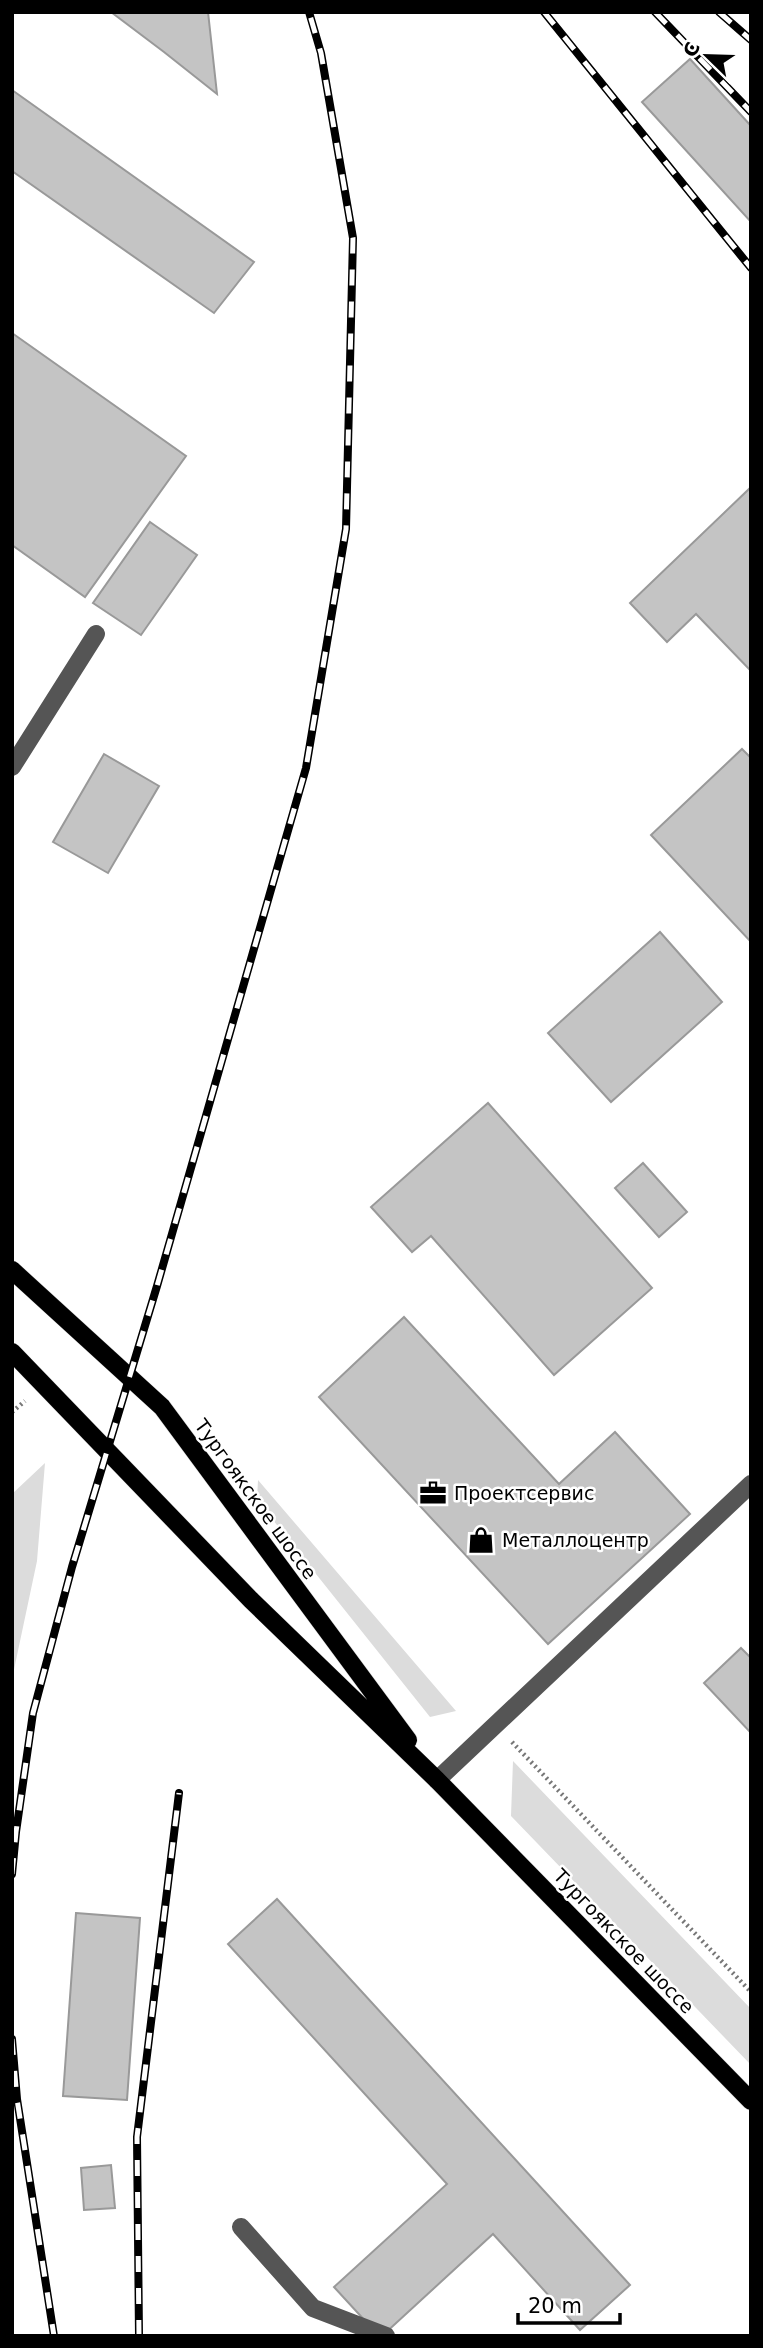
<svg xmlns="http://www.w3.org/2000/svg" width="763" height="2348" font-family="'DejaVu Sans',sans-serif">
  <rect width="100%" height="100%" fill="#fff"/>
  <path fill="#dcdcdc" d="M45,1463l-8,98 -25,118v-185z
    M258,1480l198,231 -26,6 -173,-217z
    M513,1761l238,248v56l-240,-249z"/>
  <path fill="#c4c4c4" stroke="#999" stroke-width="2" d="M111,12h97l9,82 -53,-42z
    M690,59l61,67v96l-109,-120z
    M12,90l242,172 -40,51 -202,-142z
    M12,333l174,123 -101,141 -73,-52z
    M749,489l2,2v180l-55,-57 -29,28 -37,-39z
    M150,522l47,33 -56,80 -48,-32z
    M742,749l9,9v184l-100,-107z
    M104,754l55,32 -51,87 -55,-31z
    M660,932l62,70 -111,100 -63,-69z
    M488,1103l164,185 -98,87 -123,-139 -19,16 -41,-45z
    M643,1163l44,49 -28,25 -44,-49z
    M404,1317l155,167 56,-52 75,82 -142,130 -229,-247z
    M741,1648l8,8 2,-1v78l-47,-50z
    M277,1899l353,386 -50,45 -87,-96 -111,102h-3l-45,-49 113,-103 -219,-240z
    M76,1913l64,5 -13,182 -64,-4z
    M111,2165l4,43 -31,2 -3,-42z"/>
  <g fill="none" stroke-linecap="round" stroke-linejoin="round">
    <defs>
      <path id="major" d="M12,1270l150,137 246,333
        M12,1352l239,248 186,180 314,321"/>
    </defs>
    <use href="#major" stroke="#dbdbdb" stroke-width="19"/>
    <path stroke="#777" stroke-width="4.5" stroke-dasharray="2 3.5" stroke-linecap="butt" d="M12,1412l13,-11
      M512,1742l239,250"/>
    <path stroke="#555" stroke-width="18" d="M12,767l84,-133
      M437,1780l314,-296
      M241,2227l72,81 73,28"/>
    <use href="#major" stroke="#000" stroke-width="18"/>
    <defs>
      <path id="rail" d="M544,12l207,256
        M655,12l96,100
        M719,12l32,28
        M12,1874l4,-42 17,-119 39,-146 85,-281 149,-518 40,-239 7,-291 -32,-185 -12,-41
        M12,2039l5,60 37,237
        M139,2336l-2,-199 42,-344"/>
    </defs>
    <use href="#rail" stroke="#000" stroke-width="8"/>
    <use href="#rail" stroke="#fff" stroke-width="5" stroke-dasharray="16" stroke-linecap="butt"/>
  </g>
  <defs>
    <symbol id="office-bare" viewBox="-9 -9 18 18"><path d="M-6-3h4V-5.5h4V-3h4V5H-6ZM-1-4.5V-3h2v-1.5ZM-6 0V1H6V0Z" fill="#000" stroke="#fff" stroke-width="2.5" paint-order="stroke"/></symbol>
    <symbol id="shop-bare" viewBox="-9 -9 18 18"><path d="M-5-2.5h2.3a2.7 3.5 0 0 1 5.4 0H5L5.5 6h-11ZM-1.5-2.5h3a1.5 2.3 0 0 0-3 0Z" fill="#000" stroke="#fff" stroke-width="2.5" paint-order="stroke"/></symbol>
  </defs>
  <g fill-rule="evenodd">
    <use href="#office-bare" x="414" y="1474" width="38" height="38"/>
    <use href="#shop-bare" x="462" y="1521" width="38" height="38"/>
  </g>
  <g text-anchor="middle" stroke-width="5" stroke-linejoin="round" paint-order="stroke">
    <g font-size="19" fill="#000" stroke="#fff" text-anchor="start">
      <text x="454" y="1500">Проектсервис</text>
      <text x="502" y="1547">Металлоцентр</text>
    </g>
    <g font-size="19" fill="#000" stroke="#fff">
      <text transform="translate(256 1499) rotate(54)" y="7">Тургоякское шоссе</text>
      <text transform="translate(624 1941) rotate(46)" y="7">Тургоякское шоссе</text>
    </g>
  </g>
  <rect width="763" height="2348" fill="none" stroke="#000000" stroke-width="28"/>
  <g transform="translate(707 56) rotate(293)" stroke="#ffffff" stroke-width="5" paint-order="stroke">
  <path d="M0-5L12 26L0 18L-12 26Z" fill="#000000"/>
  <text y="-10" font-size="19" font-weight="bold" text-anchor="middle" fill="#000000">С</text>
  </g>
  <path d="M518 2313v10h102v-10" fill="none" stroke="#000000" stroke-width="3.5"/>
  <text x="528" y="2313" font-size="21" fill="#000000" stroke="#ffffff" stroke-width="5" paint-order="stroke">20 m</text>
</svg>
